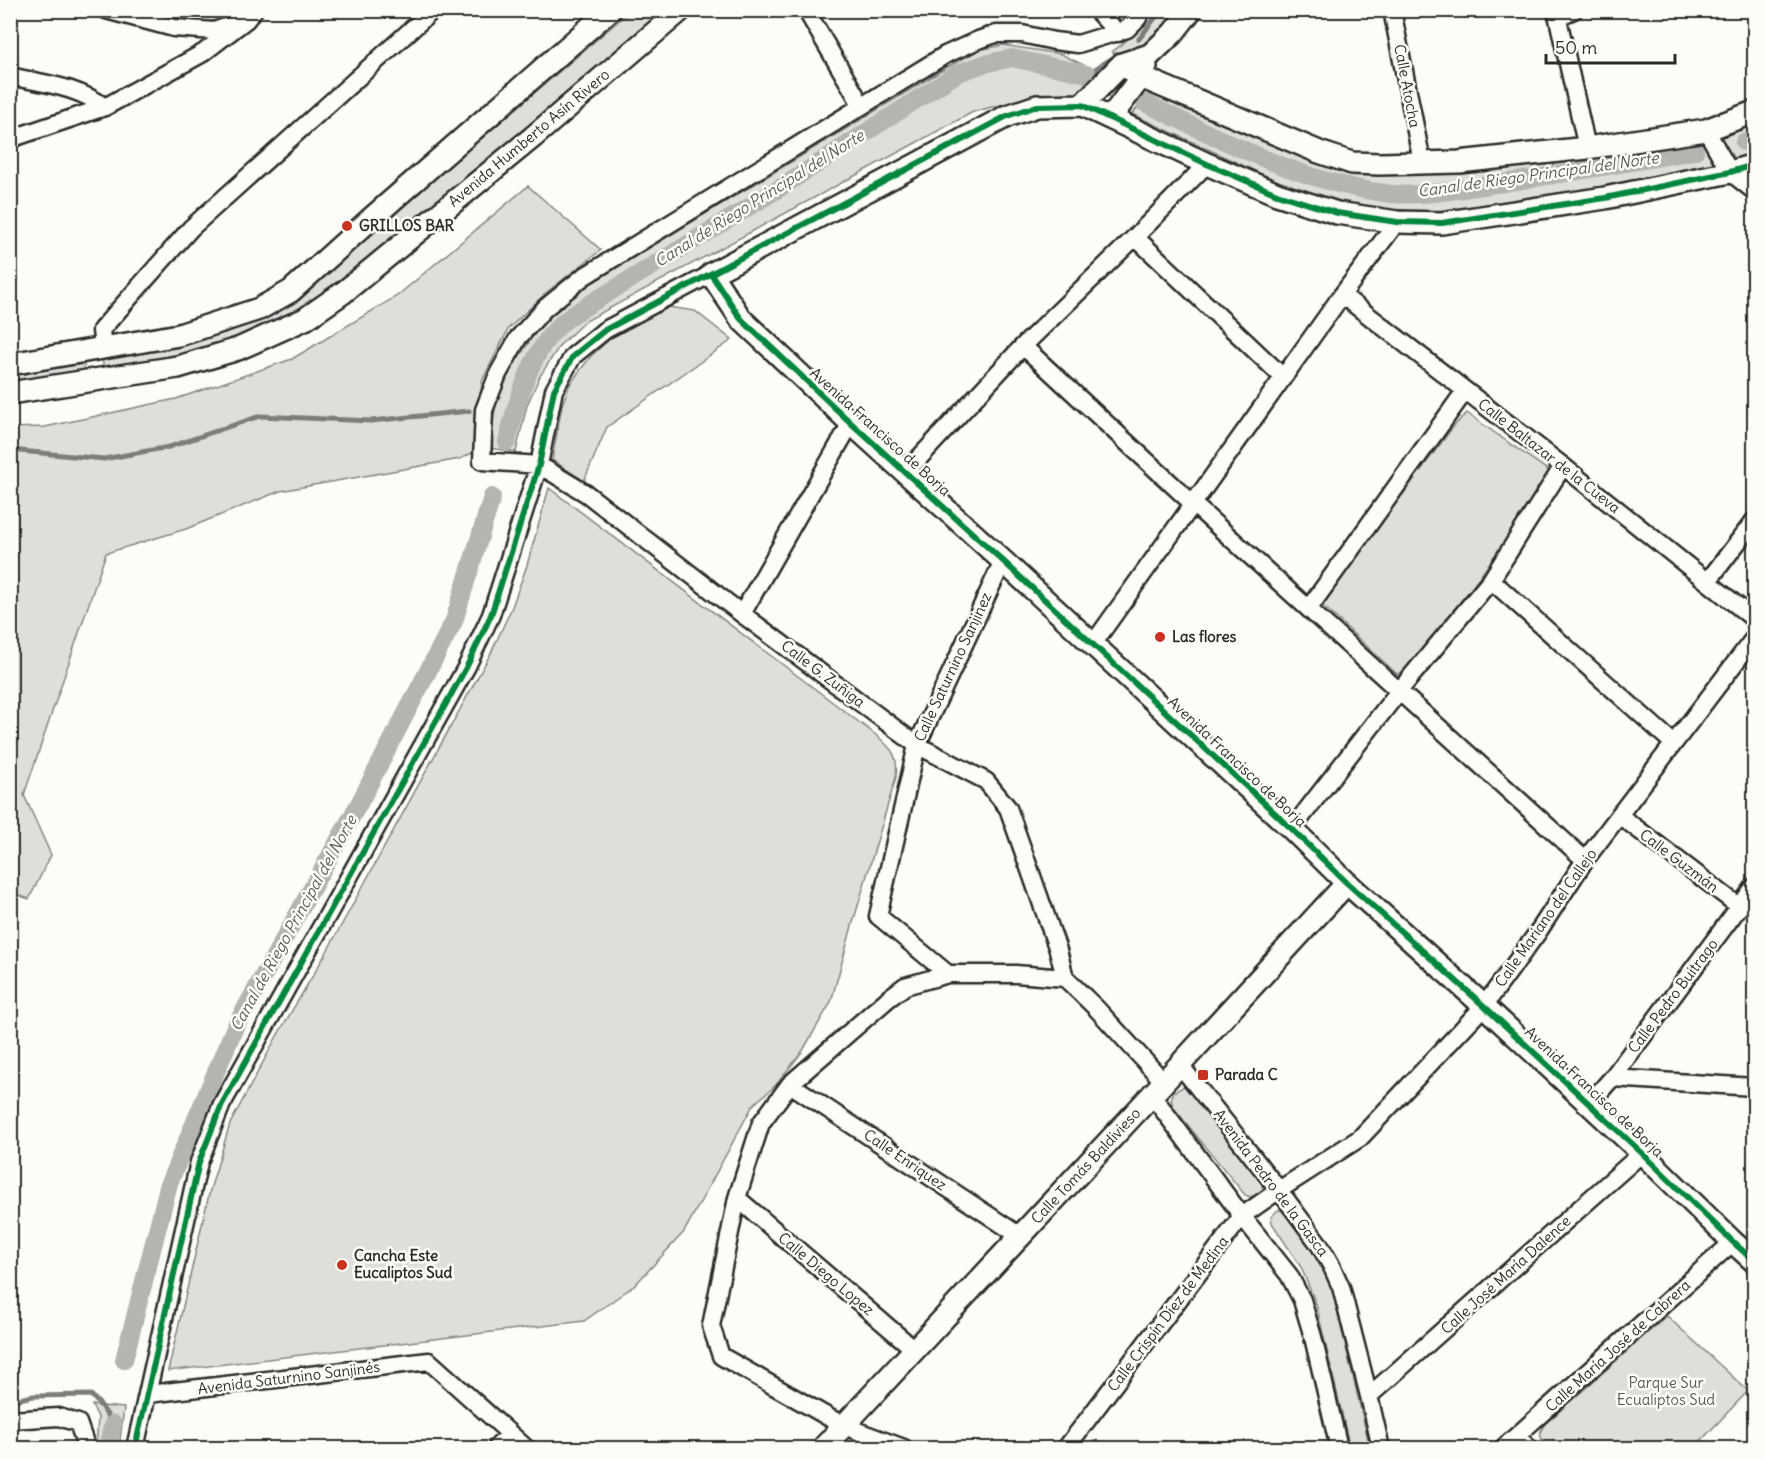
<svg xmlns="http://www.w3.org/2000/svg" width="1765" height="1459" font-family="Delius,sans-serif">
  <rect width="100%" height="100%" fill="#fdfcf7"/>
  <filter id="ink" filterUnits="userSpaceOnUse"><feTurbulence type="fractalNoise" baseFrequency=".0167" numOctaves="2"/><feDisplacementMap in="SourceGraphic" scale="12" xChannelSelector="R" yChannelSelector="G"/><feConvolveMatrix kernelMatrix="1 2 1 2 8 2 1 2 1" color-interpolation-filters="sRGB"/></filter>
  <g filter="url(#ink)">
    <path fill="#dfdeda" stroke="#858482" stroke-width="1.5" d="M630,11h34l-68,59 -217,182 -60,47 -37,21 -76,28 -102,22 -2,-12 103,-21 160,-99z
      M1152,11h31l-30,32 -28,18 -13,-9 24,-19z
      M1003,45l58,9 43,21 -20,20 -50,1 -61,16 -389,210 -24,23 -20,31 -13,29 -11,47 -27,-4 7,-44 15,-35 24,-36 26,-28 22,-17 363,-220 33,-18z
      M1153,89l185,78 22,7h47l90,-6 205,-27 12,23 -58,13 -126,22 -110,14 -65,-6 -63,-19 -160,-74z
      M1754,120v33l-20,7 -15,-26z
      M528,186l73,64 -54,42 -38,36 -27,53 -6,70 -16,8 -180,32 -94,38 -80,24 -82,242 27,60 -22,44 -19,-7v-464l35,-1 131,-28 116,-40 105,-63z
      M668,307l27,4 37,29 -125,87 -23,54 -32,-21 10,-55 7,-19 9,-13 13,-17 20,-18z
      M84,364l1,9 -74,11v-10z
      M1467,413l86,61 -137,192 -19,8 -76,-70 132,-177z
      M549,488l327,247c15,13 23,20 20,42l-44,149 -21,76 -29,50 -27,34 -22,19 -69,127 -49,53 -51,36 -416,50 42,-181 20,-66 47,-88 48,-81 166,-302 21,-46 15,-42z
      M1184,1086l5,3 72,92 2,8 -4,5 -9,3 -5,-2 -72,-88 -2,-8 3,-7z
      M1278,1210l6,1 2,3c19,25 37,49 47,79l37,155h-20l-34,-144 -15,-37 -29,-44 -1,-6z
      M1667,1316l81,75 -54,57h-144c-8,-7 -14,-13 -5,-24z
      M92,1405l32,3 -5,40h-23l2,-31z"/>
    <g fill="none" stroke-linecap="round" stroke-linejoin="round">
      <path stroke="#7e7d7b" stroke-width="5" d="M1139,39l22,-29
        M1087,74l27,-17
        M10,450l94,9 65,-12 91,-31 111,5 98,-10
        M10,1401l23,-5 58,-1 10,11 12,18"/>
      <path stroke="#b5b4b1" stroke-width="18" d="M1145,103c79,38 159,81 247,91 32,3 73,-6 105,-10 66,-10 132,-21 198,-33
        M1744,142l10,-3
        M507,442c8,-35 24,-90 51,-115 7,-8 18,-14 27,-20l195,-119 178,-115 26,-9 28,-6 75,16
        M124,1360l45,-177 66,-156 127,-229 92,-177 38,-124
        M107,1448l6,-24"/>
      <defs>
        <path id="minor" d="M106,10l68,18 40,3 20,-7
          M806,10l56,96
          M1096,10l22,23
          M1392,10l30,152
          M1556,10l31,138
          M1558,17l16,-7
          M10,76c35,8 66,10 95,31
          M1706,130l24,42 24,19
          M10,139l95,-32 98,-54 43,-33 8,-10
          M1135,237l148,140
          M1342,295l221,171 191,153
          M1023,346l169,157 393,357
          M103,349l-2,-19 90,-102 242,-218
          M906,472l117,-126 112,-109 72,-73
          M1491,580l182,163
          M1708,581l46,-60
          M1309,608l156,-217
          M742,614l109,-191
          M1093,644l249,-349 55,-73
          M1619,815l121,92
          M1292,829l107,-138 92,-111 72,-114
          M948,974l-70,-58 39,-171 86,-184
          M1065,978l-7,-28 -50,-142 -22,-27 -69,-36 -175,-131 -155,-120 -48,-29 -57,-4 2,-51 14,-36 20,-36 27,-30 38,-31 362,-222 33,-15 18,-6h26l32,7 24,3 49,-15 11,-11 4,-8
          M1180,1065l99,125 40,54 12,21 10,22 28,109 12,52
          M1612,1078l142,9
          M790,1084l230,152
          M1152,1095l90,121 47,59 13,25 11,37 26,111
          M1589,1104l23,-26 142,-191
          M737,1198l178,152
          M148,1394l281,-33 97,87
          M1369,1396l273,-243
          M10,1420l49,-3 19,6 7,20 -1,5
          M1517,1437l12,11
          M135,1448l64,-286 23,-58 245,-438 24,-51 48,-150 15,-75 19,-34 32,-26 106,-56
          M496,1448l14,-14
          M904,1448l-60,-22 -123,-70 -10,-30 26,-128 24,-75 29,-39 99,-86 16,-12 43,-12h68l49,4 31,30 68,74
          M1066,1448l176,-232 37,-26 81,-52 124,-132 54,-74 47,-72 169,-222
          M1503,1448l230,-206"/>
        <path id="tertiary" d="M1122,64l19,13 178,75 33,11 28,1 79,-2 128,-14 119,-18 48,-18
          M1082,105l40,-41 28,-9 23,-22 18,-23
          M1111,117l30,-40 5,-11
          M1754,165l-24,7 -125,26 -163,25 -45,-1 -60,-9 -60,-19 -70,-30 -125,-59 -45,1 -30,10 -296,158 30,45 110,104 152,138 289,268 55,54 137,123 158,147 91,89 21,19
          M10,364l169,-29 80,-26 32,-18 82,-74 237,-207
          M10,393l168,-26 60,-18 67,-30 39,-27 189,-155 148,-127
          M823,1448l341,-366 183,-199"/>
      </defs>
      <use href="#minor" stroke="#2b2b2b" stroke-width="21"/>
      <use href="#tertiary" stroke="#2b2b2b" stroke-width="26"/>
      <use href="#minor" stroke="#fdfcf7" stroke-width="16"/>
      <use href="#tertiary" stroke="#fdfcf7" stroke-width="21"/>
      <defs>
        <path id="cycleway" d="M711,274l30,45 110,104 152,138 289,268 55,54 137,123 158,147 91,89 21,19
          M135,1448l64,-286 23,-58 245,-438 24,-51 48,-150 15,-75 19,-34 32,-26 402,-214 30,-10 45,-1 125,59 70,30 60,19 60,9 45,1 163,-25 125,-26 24,-7"/>
      </defs>
      <use href="#cycleway" stroke="#fdfcf7" stroke-width="10"/>
      <use href="#cycleway" stroke="#00873e" stroke-width="6"/>
    </g>
  </g>
  <g fill="#c8321e" stroke="#fdfcf7" stroke-width="2">
    <circle cx="347" cy="226" r="6"/>
    <circle cx="1160" cy="637" r="6"/>
    <rect x="1197" y="1069" width="12" height="12" rx="3"/>
    <circle cx="342" cy="1265" r="6"/>
  </g>
  <g text-anchor="middle" stroke-width="5" stroke-linejoin="round" paint-order="stroke">
    <g font-size="15" fill="#2b2b2b" stroke="#fdfcf7">
      <text transform="translate(1407 86) rotate(79)" y="5">Calle Atocha</text>
      <text transform="translate(529 138) rotate(-40)" y="5">Avenida Humberto Asín Rivero</text>
      <text transform="translate(880 432) rotate(42)" y="5">Avenida Francisco de Borja</text>
      <text transform="translate(1549 456) rotate(38)" y="5">Calle Baltazar de la Cueva</text>
      <text transform="translate(953 667) rotate(-65)" y="5">Calle Saturnino Sanjinez</text>
      <text transform="translate(823 674) rotate(37)" y="5">Calle G. Zuñiga</text>
      <text transform="translate(1237 762) rotate(43)" y="5">Avenida Francisco de Borja</text>
      <text transform="translate(1679 861) rotate(37)" y="5">Calle Guzmán</text>
      <text transform="translate(1546 918) rotate(-55)" y="5">Calle Mariano del Callejo</text>
      <text transform="translate(1673 996) rotate(-53)" y="5">Calle Pedro Buitrago</text>
      <text transform="translate(1594 1092) rotate(43)" y="5">Avenida Francisco de Borja</text>
      <text transform="translate(905 1160) rotate(34)" y="5">Calle Enriquez</text>
      <text transform="translate(1086 1166) rotate(-47)" y="5">Calle Tomás Baldivieso</text>
      <text transform="translate(1271 1183) rotate(53)" y="5">Avenida Pedro de la Gasca</text>
      <text transform="translate(826 1274) rotate(40)" y="5">Calle Diego Lopez</text>
      <text transform="translate(1506 1275) rotate(-42)" y="5">Calle José María Dalence</text>
      <text transform="translate(1168 1314) rotate(-53)" y="5">Calle Crispín Díez de Medina</text>
      <text transform="translate(1618 1346) rotate(-42)" y="5">Calle María José de Cabrera</text>
      <text transform="translate(289 1378) rotate(-7)" y="5">Avenida Saturnino Sanjinés</text>
    </g>
    <g font-size="15" font-weight="bold" fill="#2b2b2b" stroke="#fdfcf7" text-anchor="start">
      <text x="359" y="231">GRILLOS BAR</text>
      <text x="1172" y="642">Las flores</text>
      <text x="1215" y="1080">Parada C</text>
      <text x="354" y="1261">Cancha Este<tspan x="354" dy="17">Eucaliptos Sud</tspan></text>
    </g>
    <g font-size="15" fill="#585857" stroke="#fdfcf7">
      <text x="1666" y="1388">Parque Sur<tspan x="1666" dy="17">Ecualiptos Sud</tspan></text>
    </g>
    <g font-size="16" font-style="italic" fill="#5b5b5a" stroke="#fdfcf7">
      <text transform="translate(1538 174) rotate(-8)" y="6">Canal de Riego Principal del Norte</text>
      <text transform="translate(759 198) rotate(-32)" y="6">Canal de Riego Principal del Norte</text>
      <text transform="translate(293 923) rotate(-61)" y="6">Canal de Riego Principal del Norte</text>
    </g>
  </g>
  <rect width="1765" height="1459" fill="none" stroke="#fdfcf7" stroke-width="36"/>
  <rect x="18" y="18" width="1729" height="1423" fill="none" stroke="#2b2b2b" stroke-width="2" filter="url(#ink)"/>
  <path d="M1546 54v9h129v-9" fill="none" stroke="#2b2b2b" stroke-width="3"/>
  <text x="1555" y="54" font-size="18" fill="#2b2b2b" stroke="#fdfcf7" stroke-width="4.5" paint-order="stroke">50 m</text>
</svg>
